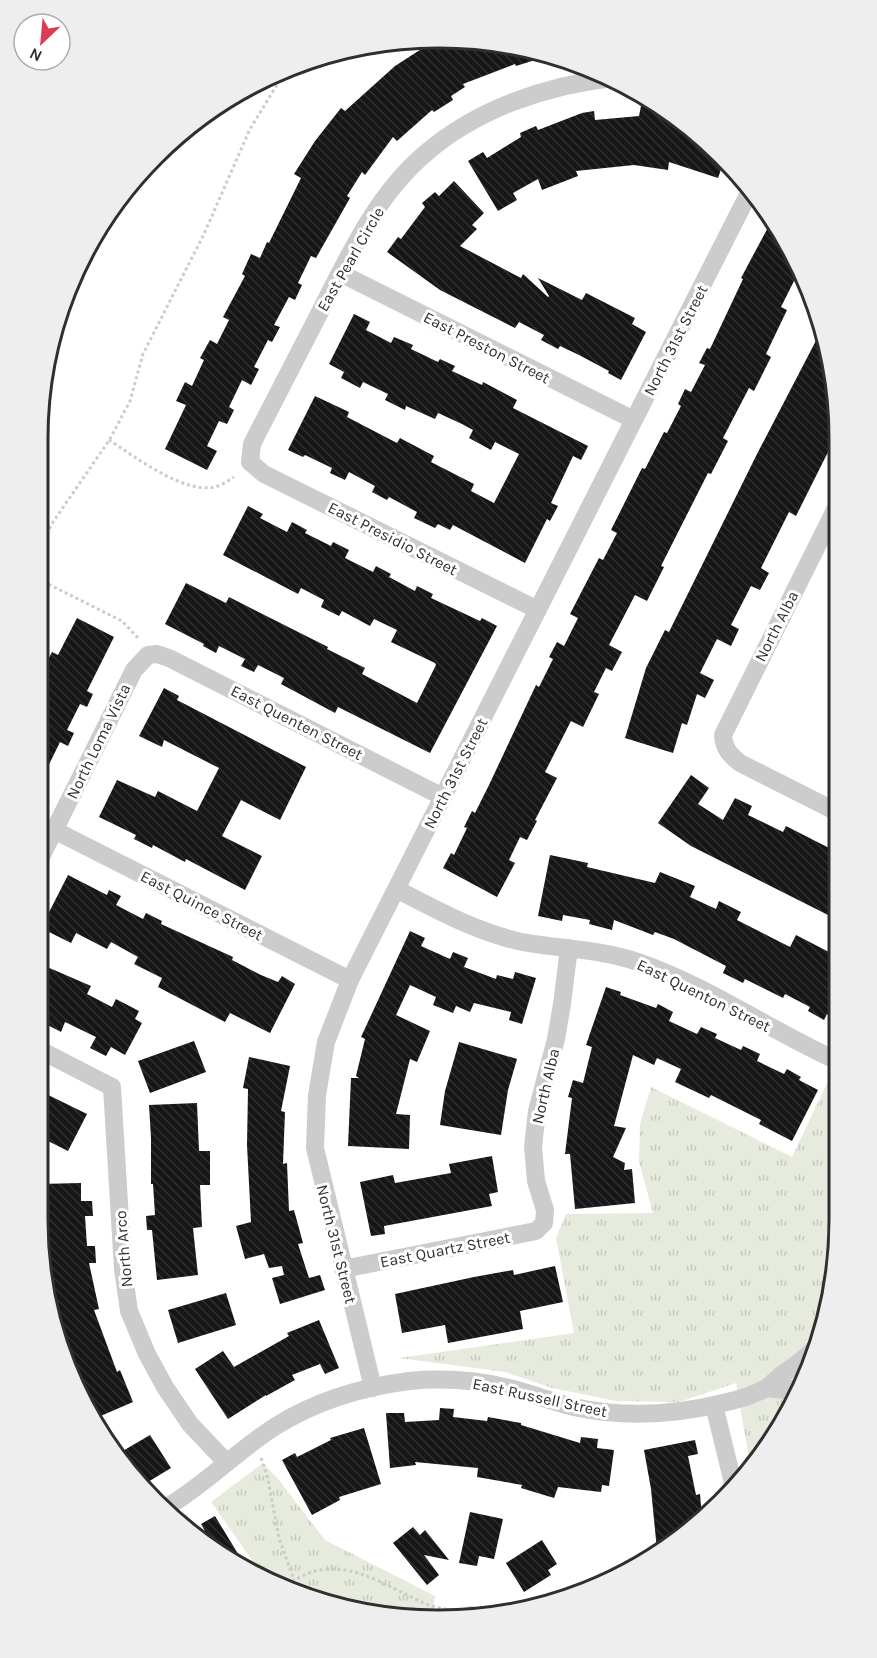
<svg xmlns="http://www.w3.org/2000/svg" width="877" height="1658" font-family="Karla,sans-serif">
  <defs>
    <pattern id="park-tufts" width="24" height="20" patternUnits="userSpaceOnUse" patternTransform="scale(1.5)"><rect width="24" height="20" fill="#e6ebde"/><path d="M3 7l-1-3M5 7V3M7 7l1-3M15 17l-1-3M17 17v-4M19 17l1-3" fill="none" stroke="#c6cabf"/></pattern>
    <pattern id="building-back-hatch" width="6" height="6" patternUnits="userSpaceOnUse" patternTransform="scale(1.5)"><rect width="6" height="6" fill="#161616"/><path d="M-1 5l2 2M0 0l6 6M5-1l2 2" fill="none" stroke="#303030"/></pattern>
  </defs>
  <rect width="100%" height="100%" fill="#fff"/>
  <path fill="url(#park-tufts)" d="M831,1075l7,3 1,167 -13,79 -28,73 -48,67 -14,-81 -57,19 -63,-1 -64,-13 -47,-16 -106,-14 175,-25 -18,-95 10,-24 87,-1 -14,-51 1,-38 11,-37 141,70z
    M263,1463l15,16 47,61 110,56 -3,20 -97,-9 -77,-35 1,-2 -48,-68z"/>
  <path fill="url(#building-back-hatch)" d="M465,38l78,13 8,4 -35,11 -1,-2 -52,20 2,3 -14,9 2,4 -19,12 -2,-2 -35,31 -4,-4 -28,38 -3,-3 -15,24 3,2 -34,60 -5,-2 -13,27 4,2 -7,15 -6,-3 -15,28 6,2 -8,15 -4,-2 -14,27 5,2 -8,16 -9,-5 -13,27 5,3 -7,14 -8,-3 -12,25 10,5 -10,19 -42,-21 21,-44 -10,-4 9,-19 7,4 12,-26 -4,-2 10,-18 7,4 12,-24 -6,-3 22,-41 -3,-2 9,-20 9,4 7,-16 2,1 32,-65 -7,-4 21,-33 26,-33 4,3 50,-45 42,-27z
    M641,106l20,3 42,28 21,24 -6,17 -49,-16 -1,8 -34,-5 -58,6 2,5 -36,14 -4,-11 -25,14 4,7 -19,11 -30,-50 15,-9 4,6 34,-21 -1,-4 16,-7 2,4 44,-17 12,-2 1,9 44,-4z
    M454,181l30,32 -12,12 5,4 -17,17 61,32 2,-4 25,23 1,-1 -11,-18 44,22 4,-7 49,25 -3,6 14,8 -25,48 -13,-7 1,-2 -30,-16 -19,-9 -2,3 -17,-9 3,-5 -25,-13 -4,6 -75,-38 -53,-38 11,-15 3,2 24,-32 -3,-4 13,-11 4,4z
    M773,218l27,51 -19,38 6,3 -21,44 5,3 -17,34 -5,-3 -26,50 5,3 -17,33 -3,-1 -47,93 3,1 -17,34 -12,-6 -26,50 13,7 -10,19 -6,-3 -12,24 5,2 -16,33 -12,-6 -26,51 12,6 -22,42 2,1 -10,19 -7,-3 -11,23 6,3 -18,34 -54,-29 8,-15 3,2 13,-27 -3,-1 8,-16 3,2 14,-28 47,-100 3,2 14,-28 -4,-2 8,-15 7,4 14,-28 -8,-4 29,-56 4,2 14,-27 -6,-3 31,-62 3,1 19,-37 3,1 14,-27 -3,-2 7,-15 6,3 14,-27 -6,-2 8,-15 3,1 33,-70 -2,-1z
    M354,314l16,8 -4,8 25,13 3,-6 19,8 -2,4 27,13 2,-3 15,7 -3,5 30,14 1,-3 34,18 -4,8 75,38 -7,14 -8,-4 -22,47 7,3 -8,15 -3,-2 -22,44 -72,-38 -3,5 -12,-6 -3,4 -21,-10 3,-6 -28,-15 -2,3 -15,-8 3,-6 -26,-14 -4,8 -15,-7 2,-5 -27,-13 -2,2 -15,-7 27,-54 34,16 -2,5 50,26 3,-5 34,18 -3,6 43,22 -3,7 23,12 25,-49 -24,-12 -4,8 -22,-12 4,-8 -11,-6 -24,-11 -3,6 -29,-13 -1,4 -20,-10 3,-6 -25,-12 -3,6 -19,-10 3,-6 -15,-8z
    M821,331l15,55v50l-40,80 -7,-4 -28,56 8,5 -9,17 -9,-4 -20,39 8,4 -8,17 -14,-7 -17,34 14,7 -9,18 -8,-4 -10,31 -5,-2 -9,30 -48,-15 21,-70 19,-38 4,2 87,-176z
    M248,506l15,8 -3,4 27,14 5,-10 15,8 -2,3 26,13 2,-4 16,8 -4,8 28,14 3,-6 15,8 -2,3 26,14 2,-5 16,8 -2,4 49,23 2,-3 15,8 -67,127 -92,-46 -3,6 -54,-29 3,-6 -26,-13 -4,7 -13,-6 4,-7 -26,-13 -3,7 -13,-7 1,-2 -39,-20 21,-41 40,20 3,-6 99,50 -1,2 38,19 -3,6 55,29 19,-38 -1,-2 -44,-21 6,-12 -23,-11 -4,7 -28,-15 -3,5 -18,-9 3,-7 -23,-12 -3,6 -75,-39z
    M77,618l37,19 -27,54 6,3 -6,13 -7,-3 -13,26 7,3 -6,13 -8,-4 -22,45v-107l14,-28 6,3z
    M164,688l15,8 -2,4 129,67 -26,53 -39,-20 -19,36 40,20 -17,34 -59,-31 -1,3 -32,-17 -1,3 -18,-9 2,-4 -37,-18 18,-37 38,17 3,-6 39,20 22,-43 -55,-28 -2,7 -23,-11z
    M691,775l18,13 -11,16 25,16 12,-22 17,8 -4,9 35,17 3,-6 51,26 1,68 -147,-74 -33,-23z
    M550,855l38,8 -1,4 68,16 5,-11 35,14 -5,11 26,12 3,-8 22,11 -4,8 53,27 6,-12 33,17 -1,3 10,5v60l-11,-6 -3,6 -16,-9 2,-4 -25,-13 -2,4 -38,-19 -2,4 -20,-10 3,-7 -52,-27 -19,-7 -2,3 -39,-15 -2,10 -23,-6 1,-4 -27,-5 -1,6 -24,-5z
    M68,875l39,20 2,-5 12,6 -5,9 27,14 3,-6 16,8 -1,3 72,33 -1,3 29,15 17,7 4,-6 13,8 -25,49 -40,-20 -5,9 -67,-35 4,-9 -28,-14 4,-7 -27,-15 -4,7 -31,-16 -5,10 -30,-15z
    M410,931l15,7 -4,8 29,13 3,-7 15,6 -4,9 32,12 1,-4 16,4 2,-7 21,6 -14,46 -13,-4 2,-8 -37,-9 -4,9 -14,-6 -3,7 -20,-8 3,-8 -26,-12 -14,30 34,16 -13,31 -7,-3 -14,55 14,1 -1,34 -61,-3 3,-68h8l-3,-2 9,-37 -4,-2z
    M38,963l53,23 -4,8 25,13 4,-8 23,12 -4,8 7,4 -17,32 -14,-8 -5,9 -16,-8 6,-11 -31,-15 -4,10 -23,-12z
    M606,987l15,5 -1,3 36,13 2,-4 15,8 -4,9 28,13 4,-7 16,7 -2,4 26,12 2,-4 17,8 -3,7 27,13 3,-5 14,8 -2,3 19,10 -26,51 -33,-17 2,-4 -50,-25 -2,3 -34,-16 6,-13 -24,-11 -3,7 -21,-10 -19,71 12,2 -13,29 12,6 -1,7 8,-1 3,34 -60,6 -5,-55h-5l7,-56 -4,-1 5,-17 10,3 9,-36 -6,-2z
    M194,1041l12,31 -56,21 -12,-32z
    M459,1042l58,17 -9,31 -7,45 -61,-10 5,-34z
    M249,1057l41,9 -9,45 4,1 -2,52 4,-1 2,48 5,-1 9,33 -5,1 11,34 11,-3 5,15 -45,14 -8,-26 12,-3 -2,-9 -13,2 -5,-14 -19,5 -9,-33 15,-4 -4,-77 1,-56 -5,-1z
    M38,1090l49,24 -19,37 -30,-15z
    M197,1103l2,48h11v34h-10l2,42 -9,1 5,47 -41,5 -5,-50h-5l-1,-14 9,-1 -2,-31h-2v-46l-2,-33z
    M492,1156l6,36 -9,2 3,12 -108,20 1,8 -14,2 -11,-54 33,-7 2,8 56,-10 -2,-9z
    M81,1183v18h11l1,15h-8l2,30h8l1,17h-7l10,46 -5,1 23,62 3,-2 13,32 -37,16 -37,-69 -1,-6 5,-2 -16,-76h-2l-6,-34v-47z
    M555,1266l8,36 -43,9 3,18 -75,14 -3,-18 -43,8 -7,-39 79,-17 39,-7 1,5z
    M226,1293l10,32 -58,18 -10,-33z
    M319,1320l20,48 -14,6 -5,-10 -28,11 3,5 -29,16v-1l-38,24 -33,-50 28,-18 11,16 55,-31 -2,-3z
    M440,1408l14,1 -1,8 34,4 1,-4 33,6v2l59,18 1,-6 17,2 -1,9 17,2 -5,36 -7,-1 -1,7 -43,-5 -4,11 -33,-10 1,-3 -45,-8 1,-9 -63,-6 1,3 -26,3 -4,-55h18l1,9 34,-2z
    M364,1428l17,56 -42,13 1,3 -28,15 -30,-55 13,-7 2,4 34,-17 -1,-2z
    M150,1435l21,33 -28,17 -22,-33z
    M695,1440l3,14 -10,2 8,39 4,-1 2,23 -45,33 -6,-61 -7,-39z
    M470,1512l33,7 -9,40 -15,-3 -2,10 -18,-3z
    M215,1516l31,51 -30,-14 -19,-17 8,-5 -4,-7z
    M413,1527l7,8 5,-5 24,30 -25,-5 15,20 -12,10 -34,-42z
    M542,1540l15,24 -9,6 3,5 -27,17 -18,-29z"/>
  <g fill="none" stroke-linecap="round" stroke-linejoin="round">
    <path stroke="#ccc" stroke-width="3" stroke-dasharray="3 3" stroke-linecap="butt" d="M109,440c25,16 78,57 109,46 6,-2 11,-6 16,-9
      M38,550l15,-28 57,-83 20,-38 13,-47 61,-120 46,-105 36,-59
      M38,579l84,42 16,17
      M261,1458l6,17 12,63 15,42
      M287,1585c52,-38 95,1 144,21 8,2 16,3 23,5"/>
    <path stroke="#ccc" stroke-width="18" d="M340,273l294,147
      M836,508l-113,227c1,14 7,20 17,28l97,49
      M538,610l-274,-136 -14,-12 2,-18c23,-45 46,-89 69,-134 28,-55 56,-116 105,-157 51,-44 121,-68 187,-75
      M54,830l296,150
      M38,863l96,-193 14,-15 9,-1 12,4 274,139
      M396,889c41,21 80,43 126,53 38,7 79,7 116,20 70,24 133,69 200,99
      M38,1049l74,38 11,182 6,42 18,43 18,33 25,37 37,39
      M343,1269l193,-38 8,-8 1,-13 -9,-29 -3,-34 4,-36 19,-72 6,-35 7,-56
      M373,1388l-58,-240 2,-53 9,-53 24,-62 400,-789
      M766,1388l19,2 17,-3
      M714,1405l20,82
      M167,1507c39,-23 71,-57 109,-81 40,-25 87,-39 133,-45 33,-3 68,-1 100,7 22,5 43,14 65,19 50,11 100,8 149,-4 14,-3 30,-7 43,-15 5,-3 9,-8 14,-12 13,-9 24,-17 35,-28
      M469,1619l2,-4"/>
  </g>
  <g text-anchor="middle" stroke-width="6" stroke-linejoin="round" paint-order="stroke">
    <g font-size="16" fill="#2f2f2f" stroke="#fff">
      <text transform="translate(350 259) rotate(-60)" y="6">East Pearl Circle</text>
      <text transform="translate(675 340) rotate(-63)" y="6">North 31st Street</text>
      <text transform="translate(487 347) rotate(27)" y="6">East Preston Street</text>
      <text transform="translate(393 538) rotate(27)" y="6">East Presidio Street</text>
      <text transform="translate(776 626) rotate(-63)" y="6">North Alba</text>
      <text transform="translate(297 722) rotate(27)" y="6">East Quenten Street</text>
      <text transform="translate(98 741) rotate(-64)" y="6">North Loma Vista</text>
      <text transform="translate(455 773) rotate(-63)" y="6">North 31st Street</text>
      <text transform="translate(202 905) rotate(27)" y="6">East Quince Street</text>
      <text transform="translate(704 995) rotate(26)" y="6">East Quenton Street</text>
      <text transform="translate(545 1086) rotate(-77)" y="6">North Alba</text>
      <text transform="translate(337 1244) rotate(76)" y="6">North 31st Street</text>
      <text transform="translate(123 1249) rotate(-95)" y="6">North Arco</text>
      <text transform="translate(445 1249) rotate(-11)" y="6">East Quartz Street</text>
      <text transform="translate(540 1397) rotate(12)" y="6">East Russell Street</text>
    </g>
  </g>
  <path d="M0 0H877V1658H0ZM438 48H439A390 390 0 0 1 829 438V1220A390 390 0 0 1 439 1610H438A390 390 0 0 1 48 1220V438A390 390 0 0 1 438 48Z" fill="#eee" fill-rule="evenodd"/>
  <path fill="none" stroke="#2f2f2f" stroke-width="3" d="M438 48H439A390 390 0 0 1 829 438V1220A390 390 0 0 1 439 1610H438A390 390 0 0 1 48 1220V438A390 390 0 0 1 438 48Z"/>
  <g transform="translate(42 42) rotate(206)"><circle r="28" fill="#ffffff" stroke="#acacac" stroke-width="1.5"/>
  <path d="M0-4.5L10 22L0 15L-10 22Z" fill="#db3c52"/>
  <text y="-9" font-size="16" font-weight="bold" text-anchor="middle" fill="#2f2f2f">N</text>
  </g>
</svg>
